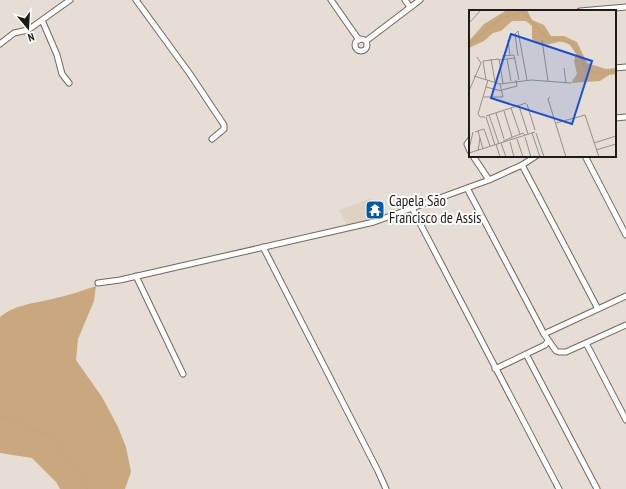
<svg xmlns="http://www.w3.org/2000/svg" width="626" height="489" font-family="'PT Sans Narrow',sans-serif">
  <rect width="100%" height="100%" fill="#e6ded5"/>
  <path fill="#dfd2c3" d="M371,198l10,20 -33,9 -9,-17z"/>
  <path fill="#c9a87f" d="M96,286l-2,15 -16,38 -2,21 26,37 16,30 8,20 5,25 -6,17h-65l-4,-7 -24,-24 -32,-5v-136c15,-13 38,-14 56,-19 14,-3 27,-8 40,-12z"/>
  <g fill="none" stroke-linecap="round" stroke-linejoin="round">
    <path stroke="#c4a47a" stroke-width="1" d="M0,416l50,20 28,36 10,17"/>
    <defs>
      <path id="minor" d="M136,0l54,74 34,51v4l-12,10
        M331,0l28,40
        M405,0l5,7
        M580,11l46,-4
        M42,20l15,35 5,19 7,9
        M355 45a6 6 0 1 1 12 0a6 6 0 1 1-12 0Z
        M366,41l54,-41
        M0,44l14,-11 14,-3 42,-30
        M615,68l11,-1
        M615,118l11,-1
        M470,140l-3,4 3,7
        M473,156l16,24
        M585,156l41,79
        M522,165l76,144
        M467,188l77,146 12,17 3,1h7l60,-27
        M412,208l147,281
        M263,247l115,224 8,18
        M136,276l47,98
        M98,283l22,-3 254,-58 115,-42 33,-15 14,-9
        M544,334l82,-38
        M586,343l40,77
        M526,354l71,135
        M495,369l50,-24 3,-4"/>
    </defs>
    <use href="#minor" stroke="#6f6860" stroke-width="7"/>
    <use href="#minor" stroke="#fff" stroke-width="5"/>
  </g>
  <defs>
    <symbol id="temple-square" viewBox="-11 -11 22 22"><rect x="-9" y="-9" width="18" height="18" rx="4" fill="#025ba9" stroke="#fff"/><path d="M0-6L5-2H3V0L6.5 2.5H4V6H1.5V3h-3V6H-4V2.5H-6.5L-3 0V-2H-5Z" fill="#fff"/></symbol>
  </defs>
  <g fill-rule="evenodd">
    <use href="#temple-square" x="364" y="199" width="22" height="22"/>
  </g>
  <g text-anchor="middle" stroke-width="4" stroke-linejoin="round" paint-order="stroke">
    <g font-size="15" fill="#1e1b18" stroke="#fff" text-anchor="start">
      <text x="389" y="206">Capela São<tspan x="389" dy="17">Francisco de Assis</tspan></text>
    </g>
  </g>
  <g transform="translate(469 10)">
    <rect width="147" height="147" fill="#e6ded5"/>
    <path d="M38,0h20l5,10 12,5 7,11h13l13,6 10,21 19,6 10,-1v6l-7,1 -9,6 -29,2 6,-9 -3,-13 2,-7 -6,-9 -8,-4 -16,4 -8,-2 -6,-4v-13l-6,-5h-14l-11,10 -8,2 -9,8 -15,7v-7l15,-17z" fill="#c9a87f"/>
    <path fill="none" stroke="#c4a47a" stroke-width="2" d="M52,0l25,27 26,6 8,11 4,12 6,5 10,2 16,-2M0,34l33,-26 20,-6"/>
    <path fill="none" stroke="#969089" stroke-width="1" d="M0,13l12,-13M39,30l2,15M73,30l6,41M33,46l12,-1 5,25M49,46l-3,-22 3,-3 9,49M22,49l4,23M30,49l4,24M38,49l4,22M30,50l16,-2M95,58l2,15M5,66l26,8 31,-4 40,3M17,70l-3,-19 16,-2M17,77l16,4M33,80l15,-4 -1,-6M0,81l12,-28 -4,-6M15,87h19l-3,-13M81,87l-2,2 18,58M58,94l8,26M50,96l9,28M42,98l9,26M35,101l8,26M27,103l8,26M20,105l10,29M17,106l40,-13M16,107h-5l-2,-3 10,-34M17,107l9,28M87,113l29,-8 14,42M9,121l5,18M6,122l9,-3 6,17M63,123l8,24M67,123l8,24M56,127l6,20M48,129l6,18M34,131l20,-8 2,2M41,132l4,15M32,133l5,14M125,133l22,-7M27,134l4,13M0,139l4,-17M127,140l20,-6M9,141l2,-13M0,143l66,-21"/>
    <path fill="#1d4ed8" fill-opacity="0.15" stroke="#1d4ed8" stroke-width="2" d="M42,24l81,27 -20,63 -81,-26z"/>
    <rect width="147" height="147" fill="none" stroke="#1e1b18" stroke-width="2"/>
  </g>
  <g transform="translate(28 28) rotate(162)" stroke="#ffffff" stroke-width="3" paint-order="stroke">
  <path d="M0-3L7 15L0 10L-7 15Z" fill="#1e1b18"/>
  <text y="-6" font-size="11" font-weight="bold" text-anchor="middle" fill="#1e1b18">N</text>
  </g>
</svg>
